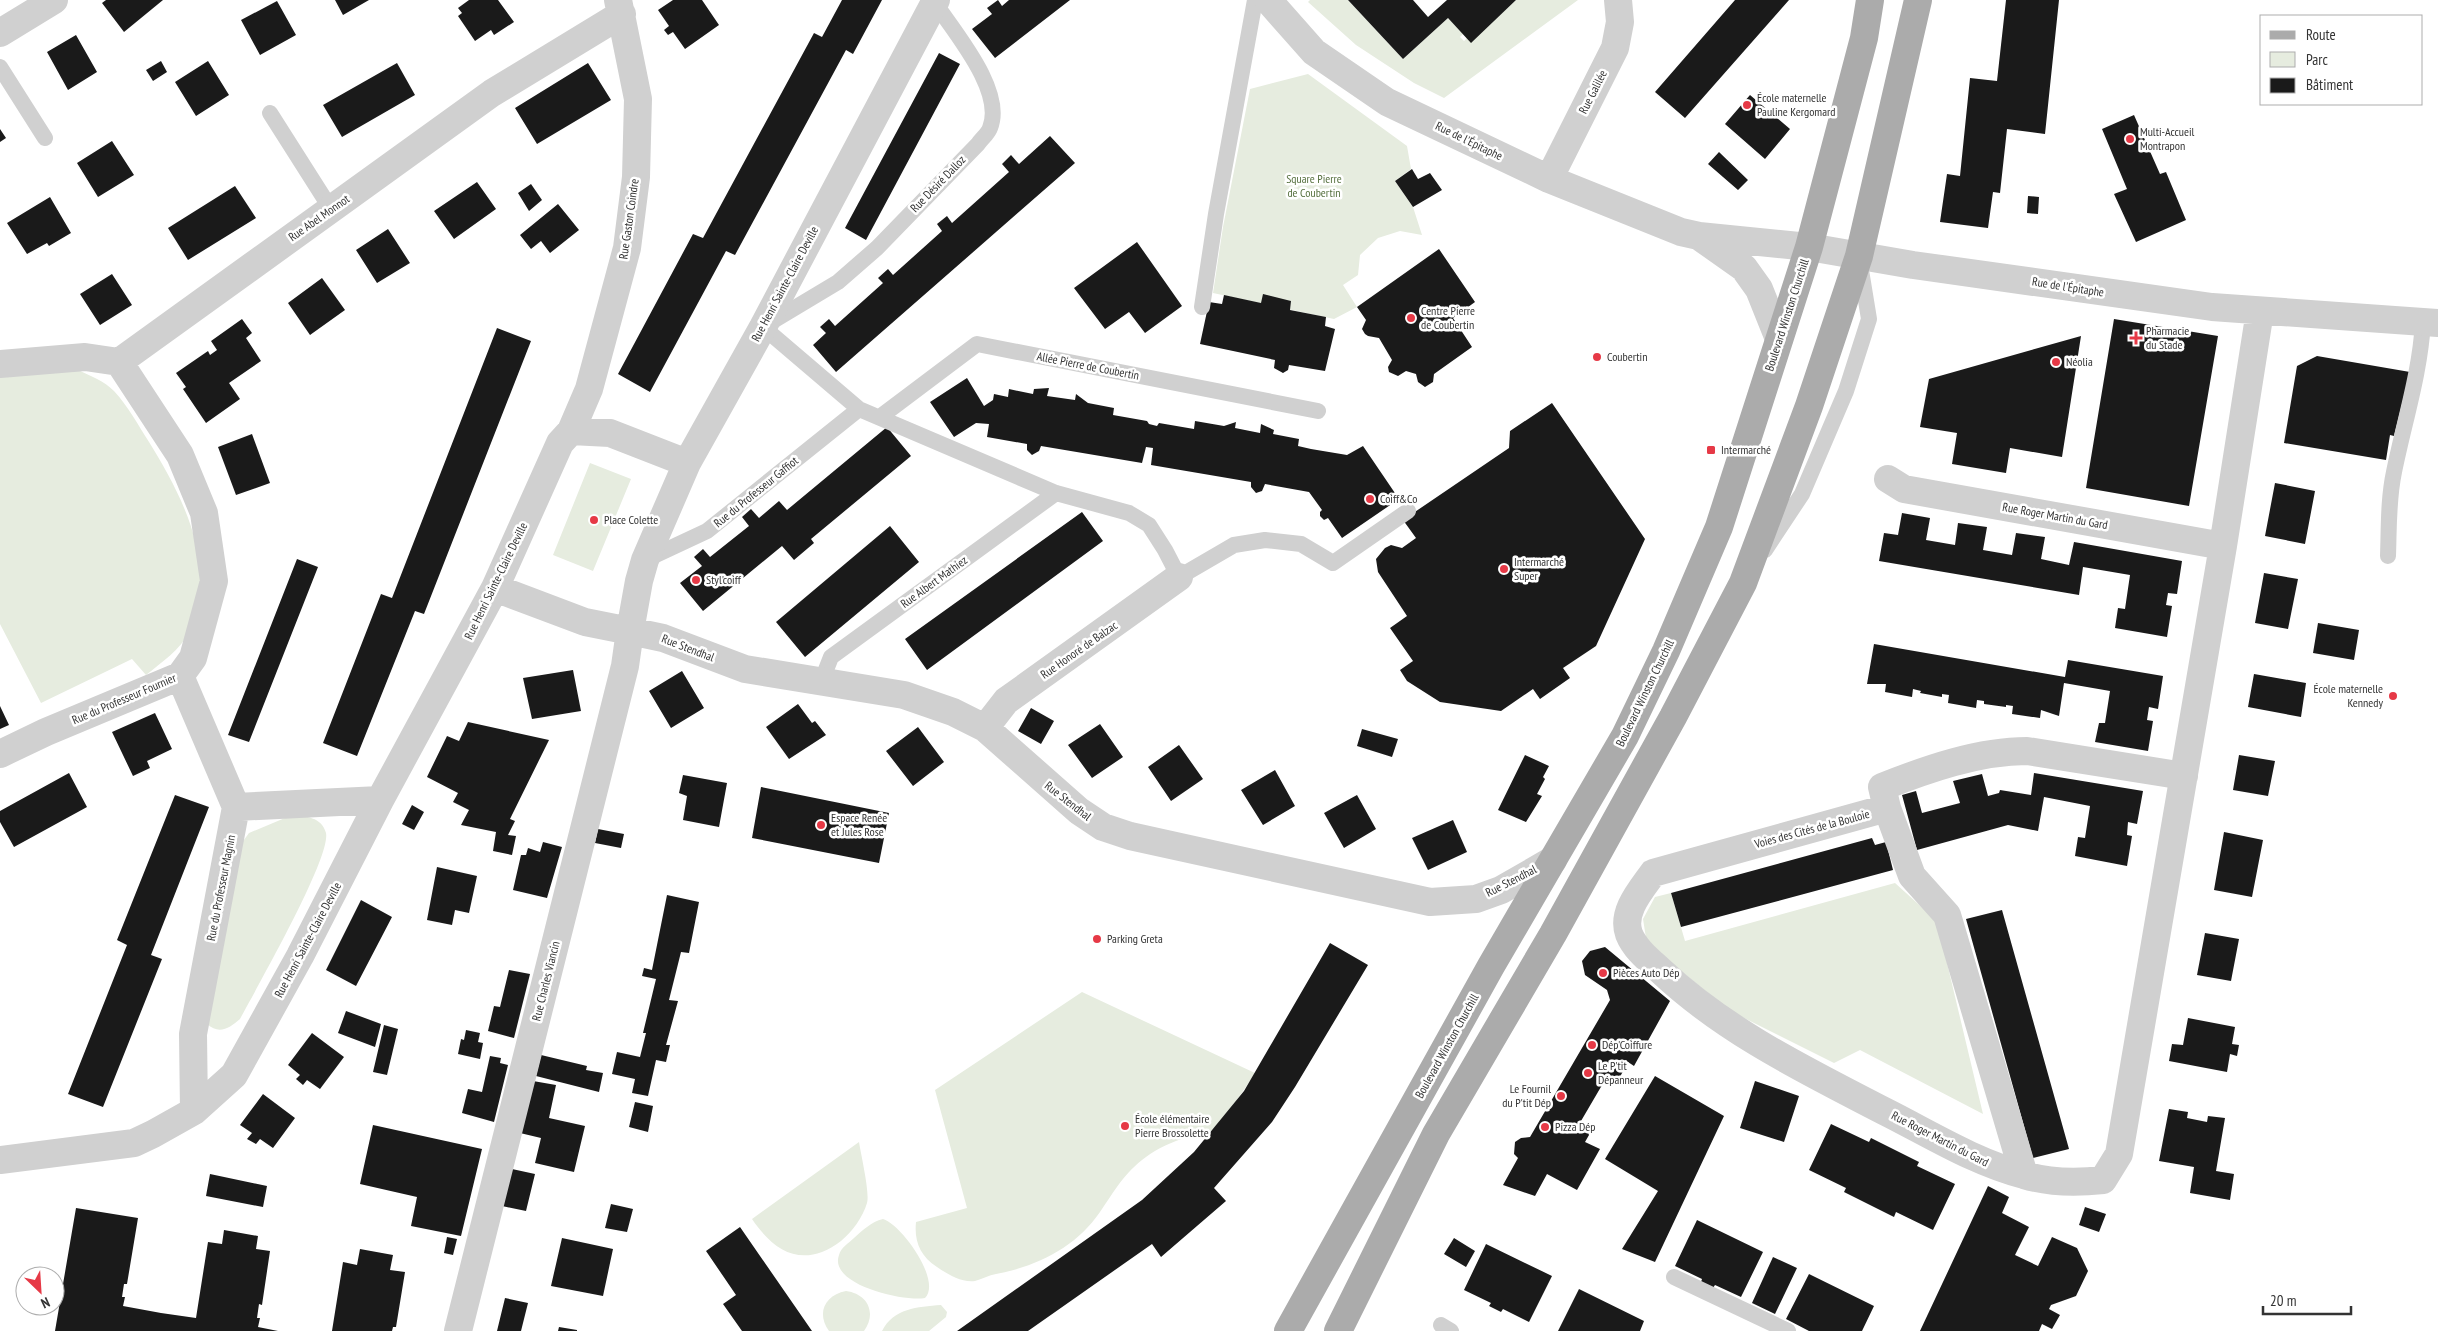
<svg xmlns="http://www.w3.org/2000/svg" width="2438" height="1331" font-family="'PT Sans Narrow',sans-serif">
  <rect width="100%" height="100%" fill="#fff"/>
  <path fill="#e6ecdf" d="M1310,0h38l55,59 45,-41 15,16 -3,3 4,4 3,-3 4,4 45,-42h62l-134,98 -30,-15 -58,-38 -48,-43z
    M1308,74l99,72 4,23 -16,12 18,26 9,28 -22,-4 -22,7 -18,17 -2,20 -15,10 14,22 -23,12 -121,-26 10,-66 27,-138z
    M78,370c13,6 26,11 36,21 14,15 24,34 35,51 33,53 71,126 40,190 -8,17 -28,31 -43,43l-14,-16 -91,44 -41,-79v-251z
    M590,463l41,16 -38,92 -40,-16z
    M292,815c13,1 30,2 34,18 5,25 -70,156 -86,186 -10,9 -21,16 -33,5l34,-180 8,-11z
    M1895,883l42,38 46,193 -123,-64 -26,13 -104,-52 -66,-54 -18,-19 -3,-19 12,-22 16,-4 14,48z
    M1082,992l173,81c-7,11 -36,55 -46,59 -7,3 -15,3 -22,5 -15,5 -29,11 -41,20 -22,16 -31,33 -46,55 -24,35 -62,54 -104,62 -7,1 -14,5 -21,7 -13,2 -28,-7 -38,-14 -17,-11 -23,-26 -21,-45l51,-14 -32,-118z
    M859,1142c2,13 11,51 8,61 -4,14 -15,29 -26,38 -37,28 -66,12 -89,-22z
    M883,1219c19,6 59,62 42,79 -20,4 -97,-13 -86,-43 2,-8 10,-12 15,-17 9,-8 17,-16 29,-19z
    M846,1291c22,3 31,22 18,40h-35c-13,-18 -4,-36 17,-40z
    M941,1305l6,7 -1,5 -17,14h-47c12,-23 35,-24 59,-26z"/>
  <path fill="#1a1a1a" d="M106,0h57l-39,32 -22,-29z
    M335,0h34l-26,15z
    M469,0h29l16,22 -20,13 -3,-5 -16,11 -17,-25 4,-3 -4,-5z
    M673,0h29l17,25 -34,24 -12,-17 -5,3 -4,-5 5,-4 -11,-16z
    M842,0h40l-29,54 -7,-4 -111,205 -9,-4 -76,141 -32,-18 75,-140 10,4 111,-205 8,4z
    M998,0l4,6 7,-6h61l-75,58 -23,-29 20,-15 -5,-6z
    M1348,0h65l15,17 19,-17h69l-45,43 -23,-25 -45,41z
    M1735,0h54l-104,118 -30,-26z
    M2006,0h53l-14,134 -38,-5 -7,64 -7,-1 -5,36 -48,-6 7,-48 13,2 10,-98 27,3z
    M277,1l19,34 -36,20 -19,-35z
    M76,35l21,37 -29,18 -21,-38z
    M939,53l21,11 -94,176 -21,-12z
    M161,61l6,11 -14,9 -7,-11z
    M208,61l21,34 -33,21 -21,-34z
    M397,63l18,32 -73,42 -19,-32z
    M588,63l23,37 -74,44 -22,-36z
    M1750,95l40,34 -25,30 -40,-35z
    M2134,115l26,59 6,-2 20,48 -50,22 -22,-48 13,-5 -25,-60z
    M0,129l6,9 -6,4z
    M1050,136l25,27 -239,209 -23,-27 13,-12 -6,-6 9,-8 6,7 48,-43 -5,-5 10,-9 5,6 49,-44 -5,-7 10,-8 5,7 57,-51 -7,-8 9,-9 8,9z
    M112,141l22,34 -36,22 -21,-34z
    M1719,152l29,28 -10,10 -30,-26z
    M1412,169l6,10 12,-6 12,17 -29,17 -18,-26z
    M477,182l19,27 -42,30 -20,-28z
    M531,184l11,16 -13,11 -11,-18z
    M235,186l21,32 -68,42 -20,-32z
    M2028,196l11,1 -1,17 -11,-1z
    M50,197l21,36 -22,13 -2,-3 -20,11 -20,-31z
    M558,204l21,26 -29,23 -9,-12 -10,8 -11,-14z
    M388,229l22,34 -33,20 -21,-33z
    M1137,242l45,64 -37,27 -16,-21 -24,17 -31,-41z
    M1439,249l36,53 -22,16 19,29 -38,27 -1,8 -8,5 -7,-5 -2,-8 -10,-3 -8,5 -9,-4 -1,-5 4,-7 -13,-22 -11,-2 -3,-2 -3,-5 4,-9 -9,-13z
    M112,274l20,31 -32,20 -20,-31z
    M322,278l23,32 -35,25 -22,-32z
    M1263,294l28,7 -1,9 36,7 -1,9 10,3 -10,42 -36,-6 -1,5 -5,3 -9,-5 1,-8 -75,-16 9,-42 13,2 2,-9 37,8z
    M242,319l10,14 -6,5 15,23 -32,22 11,16 -34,24 -23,-34 3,-2 -10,-14 32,-22 2,4 7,-5 -6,-9z
    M2114,319l104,17 -29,170 -103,-18z
    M497,328l34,13 -107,273 -9,-3 -58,145 -34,-13 58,-149 11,4z
    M2081,336l-19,121 -52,-9 -4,25 -54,-9 5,-31 -37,-6 9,-48z
    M2317,356l93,16 -16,64 -4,-1 -4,25 -102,-17 13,-77z
    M967,378l17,28 9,-6 1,-6 14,3 1,-8 24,5 1,-5 15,-1 -2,8 28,4 1,-6 12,9 26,5 -1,7 34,6 2,3 8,2 2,-3 35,6 1,-8 29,5 12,-4 -1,6 25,5 1,-9 13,6 -1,4 26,5 -1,7 13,3 36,6 16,-9 36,53 -57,39 -14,-20 -4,2 -4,-4v-4l2,-2 -13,-18 -44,-8 -3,7 -6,2 -5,-6v-5l-100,-17 2,-17 -7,-1 -4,16 -101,-17 -2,5 -7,4 -5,-5v-6l-40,-7 2,-13 -13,-1 -22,14 -24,-35z
    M1552,403l93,136 -49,107 -33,22 7,10 -30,21 -7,-10 -32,22 -61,-9 -33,-21 -7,-11 13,-9 -23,-33 17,-12 -29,-44 -2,-13 9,-11 6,-3 11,3 14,-10 -13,-18 106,-72 1,-17z
    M887,427l24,29 -100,83 3,4 -20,17 -12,-14 -79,65 -23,-28 22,-17 -8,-9 9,-8 7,8 39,-31 -7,-9 9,-8 8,9 20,-17 8,9z
    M252,434l18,49 -34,12 -18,-48z
    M2275,483l40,8 -10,53 -40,-8z
    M1082,512l21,29 -176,129 -22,-31z
    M1902,513l28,5 -4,22 29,5 3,-22 29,4 -4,23 29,5 4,-22 29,4 -4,22 28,6 5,-23 108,19 -5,33 -9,-1 -2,12 6,1 -5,31 -52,-9 3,-20 7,1 5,-34 -47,-8 -4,28 -200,-34 5,-28 14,2z
    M890,526l29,36 -114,95 -29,-35z
    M297,559l21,8 -69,175 -21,-7z
    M2264,573l34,6 -10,50 -33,-6z
    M2318,623l41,7 -5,30 -41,-7z
    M1874,644l191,33 3,-17 95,16 -5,33 -9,-2 -2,13 6,1 -5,30 -53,-9 4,-19h6l5,-32 -46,-8 -5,33 -18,-6 -1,8 -28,-4 1,-8 -7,-1v2l-22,-3v-3l-7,-1 -1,8 -28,-5 1,-8 -7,-1v3l-22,-4 1,-2 -8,-2 -1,8 -27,-5 1,-8h-19z
    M573,670l8,41 -49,8 -9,-41z
    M682,671l22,37 -33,20 -22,-37z
    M2254,674l52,9 -5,34 -53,-10z
    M798,704l14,19 3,-2 11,14 -37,24 -23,-32z
    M0,706l9,19 -9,4z
    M1031,708l23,13 -13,23 -23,-13z
    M155,713l17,36 -25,12 3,7 -17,8 -21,-44z
    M468,722l81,18 -39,79 5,2 -7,14 8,1 -4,19 -19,-4 3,-19 -35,-7 8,-15 -16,-8 5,-9 -31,-16 20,-41 12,5z
    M1100,724l23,33 -31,21 -24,-33z
    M918,727l26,35 -31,24 -27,-35z
    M1362,729l36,10 -6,18 -35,-11z
    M1179,745l24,34 -32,22 -23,-34z
    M1525,755l24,11 -6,11 2,2 -8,15 5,2 -16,26 -28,-12z
    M2239,755l36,6 -7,35 -35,-6z
    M1275,770l20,36 -32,19 -22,-35z
    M69,773l18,34 -73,40 -14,-25v-11z
    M2034,773l109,18 -6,33 -9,-2 -1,13 5,1 -5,30 -52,-10 3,-19 7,1 5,-32 -46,-9 -6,34 -30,-6 -91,25 -15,-55 14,-4 6,22 38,-10 -7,-22 29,-7 6,22 11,-3 1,-3 31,5z
    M683,775l44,8 -8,44 -36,-7 4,-24 -8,-3z
    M761,787l128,26 -10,50 -127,-25z
    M175,795l34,12 -58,148 11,4 -59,148 -35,-13 59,-149 -10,-5z
    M1357,795l19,34 -32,19 -20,-35z
    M412,805l12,7 -10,18 -12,-6z
    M1453,820l14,32 -39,18 -16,-32z
    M598,829l26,5 -3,14 -26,-5z
    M2224,832l39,8 -11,57 -38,-7z
    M1872,838l3,7 11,-3 7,28 -212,57 -10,-34z
    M543,842l19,5 -15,51 -34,-8 8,-35h5l2,-7 12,4z
    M437,867l40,9 -8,37 -14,-3 -3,15 -25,-5z
    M667,895l32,7 -10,51 -8,-1 -12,48 9,1 -12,44h4l-4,17 -10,-2 -8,36 -16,-3 3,-14 -23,-5 5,-22 23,5 6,-24h-3l13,-54 -14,-3 2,-8 8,2z
    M361,900l31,17 -36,69 -30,-16z
    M2002,910l67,239 -36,9 -67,-239z
    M2205,933l34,6 -8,42 -34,-6z
    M1330,943l38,22 -73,122 -23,35 -58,66 12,13 -65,56 -9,-13 -124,87h-71l185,-131 52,-48 50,-61z
    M1605,947l65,54 -36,65 -6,-4 -13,24 -10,-6 -24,41 12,7 -8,14 15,7 -23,41 -30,-16 -12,22 -32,-11 15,-27 -4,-4 1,-12 6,-4 9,-1 80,-137 -3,-10 -22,-15 -3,-14 8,-10z
    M509,970l21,4 -16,64 -26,-7 6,-25 6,1z
    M346,1011l35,13 -6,23 -37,-14z
    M2188,1018l47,9 -3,17 7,1 -2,11 -7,-2 -3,18 -58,-11 3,-17 11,1z
    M384,1025l14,4 -11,46 -14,-3z
    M466,1030l14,3 -2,9 5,1 -3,16 -22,-5 3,-15 3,1z
    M312,1033l32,24 -24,32 -13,-9 -4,5 -7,-6 4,-4 -12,-10z
    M541,1055l46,11 -1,4 17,3 -4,19 -63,-16z
    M490,1056l11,2 -1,5 8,2 -14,57 -32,-9 6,-24 14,3z
    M1655,1076l69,40 -69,146 -33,-13 36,-58 -53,-32z
    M533,1081l23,4 -7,33 36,8 -11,46 -39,-9 6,-25 -21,-5z
    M1755,1081l44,15 -15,46 -44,-14z
    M263,1094l32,24 -22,30 -13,-9 -4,5 -9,-5 5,-6 -12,-8z
    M635,1102l18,4 -5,26 -19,-5z
    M2169,1109l19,3 -1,6 20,4 1,-6 17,2 -9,53 18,3 -4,26 -40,-7 4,-26 -35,-6z
    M1831,1124l38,18 2,-4 48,24 -2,4 38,18 -22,46 -37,-18 -2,5 -50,-25 2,-4 -37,-18z
    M373,1125l109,24 -21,87 -50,-10 6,-29 -57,-13z
    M512,1169l23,5 -9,37 -24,-5z
    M210,1174l57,12 -4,21 -57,-11z
    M1988,1186l21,11 -7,16 27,14 -14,28 23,11 14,-29 25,11 11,23 -12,25 -25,9 -2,4 11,6 -8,14 -10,-5 -3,7h-119z
    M611,1204l22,5 -6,23 -22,-4z
    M2085,1207l21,7 -7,18 -20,-7z
    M76,1208l62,10 -11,66h-3l-2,13h3l-2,9 38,7 35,5 12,-76 14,2 2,-14 34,6 -2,13 14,2 -8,54 -3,-1 -2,14h3l-2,9 20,4h-223z
    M1697,1220l66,32 -22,45 -26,-12 -2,3 -12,-6 1,-3 -27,-13z
    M740,1227l72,104h-70l-19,-27 13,-9 -30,-44z
    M447,1237l10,2 -4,16 -9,-2z
    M562,1238l51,11 -10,47 -52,-10z
    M1454,1238l21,13 -9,16 -22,-13z
    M1486,1244l66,32 -23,46 -26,-13 -2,3 -12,-6 2,-3 -27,-13z
    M360,1249l33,6 -3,15 15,2 -9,55h-3l-1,4h-60l11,-69 14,3z
    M1773,1257l24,11 -22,46 -23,-11z
    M1809,1274l65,32 -12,25h-53l-23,-12z
    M1579,1289l65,32 -4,10h-82z
    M505,1298l23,5 -7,28h-24z
    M559,1327l18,3v1h-19z"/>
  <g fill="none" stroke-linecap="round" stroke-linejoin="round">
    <path stroke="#d0d0d0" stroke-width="16" d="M939,2l-4,1c20,30 70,88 55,125 -2,6 -9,11 -12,16l-101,104 -39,34 -75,45 96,82 197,84 73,20 20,12 16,25 14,27 55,-32 31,-5 36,4 32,19 75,-52
      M0,67l45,71
      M270,113l61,96
      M1202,307l14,-93 39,-214
      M880,417l97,-73 341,67
      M1765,550l37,-56 44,-103 23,-72 -9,-55
      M2388,556c1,-27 0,-56 6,-84 10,-50 26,-98 29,-150
      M645,560l62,-29 152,-122
      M822,680l9,-23 225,-164
      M1674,1277l114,54
      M1441,1325l10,6"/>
    <path stroke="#d0d0d0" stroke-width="28" d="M1268,0l46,52 73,50 162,77 132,53 18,4 110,11 104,18 299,42 226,16
      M0,33l54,-33
      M1549,179l66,-131 5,-26 -2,-22
      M1700,237l44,31 15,21 20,50
      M0,364l85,-7 34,5 373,-269 130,-79
      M571,431l39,2 77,30
      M1888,479l16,10 319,57
      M495,588l90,34 45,9 9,-50 6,-21 42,-97 76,-136 173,-327
      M180,676l56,131 -43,227 1,77
      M985,728l21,-27 173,-124
      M0,754l46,-22 134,-56 13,-18 21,-77 -10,-68 -24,-58 -61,-93
      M236,807l144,-7
      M1887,808l-234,65c-12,17 -32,39 -24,61 6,15 20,26 32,37 65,61 144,99 223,140 46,23 90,51 140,64 26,8 52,8 79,5l16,-26 104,-608 37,-235
      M0,1160l134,-17 19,-9 41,-23 40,-36 66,-119 80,-156 115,-212 65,-145 11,-12 18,-42 38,-141 9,-71 2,-78 -20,-99
      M2024,1175l-77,-260 -35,-39 -25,-68 -5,-21c45,-18 97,-36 145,-36l157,25
      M458,1331l167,-665 5,-35 33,7 82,31 159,26 49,17 32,16 94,83 24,16 27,9 300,66 46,-3 25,-9 52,-30"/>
    <path stroke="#ababab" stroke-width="28" d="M1288,1331l203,-365 134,-230 41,-85 53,-124 90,-280 55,-209 6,-38
      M1338,1331l98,-197 117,-200 120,-217 70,-134 66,-177 50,-150 59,-256"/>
  </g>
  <g fill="#e63946" stroke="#fff" stroke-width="2">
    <circle cx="1747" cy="105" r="5"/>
    <circle cx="2130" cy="139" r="5"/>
    <circle cx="1411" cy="318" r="5"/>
    <path d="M2133.5 330.5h5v5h5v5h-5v5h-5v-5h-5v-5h5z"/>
    <circle cx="1597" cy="357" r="5"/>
    <circle cx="2056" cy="362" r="5"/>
    <rect x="1706" y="445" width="10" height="10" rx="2.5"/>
    <circle cx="1370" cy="499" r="5"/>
    <circle cx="594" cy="520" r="5"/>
    <circle cx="1504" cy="569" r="5"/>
    <circle cx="696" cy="580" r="5"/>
    <circle cx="2393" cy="696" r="5"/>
    <circle cx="821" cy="825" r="5"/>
    <circle cx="1097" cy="939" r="5"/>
    <circle cx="1603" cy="973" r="5"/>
    <circle cx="1592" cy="1045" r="5"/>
    <circle cx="1588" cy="1073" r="5"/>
    <circle cx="1561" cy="1096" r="5"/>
    <circle cx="1125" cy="1126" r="5"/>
    <circle cx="1545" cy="1127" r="5"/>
  </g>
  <g text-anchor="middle" stroke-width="5" stroke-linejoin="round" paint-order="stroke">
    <g font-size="12" fill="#333" stroke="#fff">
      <text transform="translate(1593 92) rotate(-63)" y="4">Rue Galilée</text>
      <text transform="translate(1469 141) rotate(26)" y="4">Rue de l'Épitaphe</text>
      <text transform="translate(938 184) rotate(-46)" y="4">Rue Désiré Dalloz</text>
      <text transform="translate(319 218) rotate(-35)" y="4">Rue Abel Monnot</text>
      <text transform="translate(629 219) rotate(-82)" y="4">Rue Gaston Coindre</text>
      <text transform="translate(785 284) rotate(-62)" y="4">Rue Henri Sainte-Claire Deville</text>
      <text transform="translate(2068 287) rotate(9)" y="4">Rue de l'Épitaphe</text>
      <text transform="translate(1787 315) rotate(-72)" y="4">Boulevard Winston Churchill</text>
      <text transform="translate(1088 366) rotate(11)" y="4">Allée Pierre de Coubertin</text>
      <text transform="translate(756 492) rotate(-39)" y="4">Rue du Professeur Gaffiot</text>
      <text transform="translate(2055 516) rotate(10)" y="4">Rue Roger Martin du Gard</text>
      <text transform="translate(496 581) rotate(-64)" y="4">Rue Henri Sainte-Claire Deville</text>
      <text transform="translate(934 582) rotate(-36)" y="4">Rue Albert Mathiez</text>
      <text transform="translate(688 648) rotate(21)" y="4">Rue Stendhal</text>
      <text transform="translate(1079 650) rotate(-35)" y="4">Rue Honoré de Balzac</text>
      <text transform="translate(1645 693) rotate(-64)" y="4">Boulevard Winston Churchill</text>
      <text transform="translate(124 699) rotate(-23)" y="4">Rue du Professeur Fournier</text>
      <text transform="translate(1068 801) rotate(38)" y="4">Rue Stendhal</text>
      <text transform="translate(1812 829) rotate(-15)" y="4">Voies des Cités de la Bouloie</text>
      <text transform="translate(1511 881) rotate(-27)" y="4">Rue Stendhal</text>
      <text transform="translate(221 888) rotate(-79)" y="4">Rue du Professeur Magnin</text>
      <text transform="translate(308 940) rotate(-62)" y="4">Rue Henri Sainte-Claire Deville</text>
      <text transform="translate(546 981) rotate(-76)" y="4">Rue Charles Viancin</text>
      <text transform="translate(1447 1046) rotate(-61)" y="4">Boulevard Winston Churchill</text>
      <text transform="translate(1940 1139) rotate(27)" y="4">Rue Roger Martin du Gard</text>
    </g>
    <g font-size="12" fill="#333" stroke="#fff" text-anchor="start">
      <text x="1757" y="102">École maternelle<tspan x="1757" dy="14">Pauline Kergomard</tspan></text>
      <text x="2140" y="136">Multi-Accueil<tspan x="2140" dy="14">Montrapon</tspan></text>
      <text x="1421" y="315">Centre Pierre<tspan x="1421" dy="14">de Coubertin</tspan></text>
      <text x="2146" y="335">Pharmacie<tspan x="2146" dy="14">du Stade</tspan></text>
      <text x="1607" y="361">Coubertin</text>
      <text x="2066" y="366">Néolia</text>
      <text x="1721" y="454">Intermarché</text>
      <text x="1380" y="503">Coiff&amp;Co</text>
      <text x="604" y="524">Place Colette</text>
      <text x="1514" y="566">Intermarché<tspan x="1514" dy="14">Super</tspan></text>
      <text x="706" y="584">Styl'coiff</text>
      <text x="2383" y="693" text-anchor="end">École maternelle<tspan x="2383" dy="14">Kennedy</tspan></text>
      <text x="831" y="822">Espace Renée<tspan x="831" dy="14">et Jules Rose</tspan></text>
      <text x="1107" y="943">Parking Greta</text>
      <text x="1613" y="977">Pièces Auto Dép</text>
      <text x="1602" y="1049">Dép'Coiffure</text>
      <text x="1598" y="1070">Le P'tit<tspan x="1598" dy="14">Dépanneur</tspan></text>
      <text x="1551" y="1093" text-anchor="end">Le Fournil<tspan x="1551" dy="14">du P'tit Dép</tspan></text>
      <text x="1135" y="1123">École élémentaire<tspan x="1135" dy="14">Pierre Brossolette</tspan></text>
      <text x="1555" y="1131">Pizza Dép</text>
    </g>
    <g font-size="12" fill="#56703f" stroke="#fff">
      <text x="1314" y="183">Square Pierre<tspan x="1314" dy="14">de Coubertin</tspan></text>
    </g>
  </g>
  <rect x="2260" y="15" width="162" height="90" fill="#ffffff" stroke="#adadad"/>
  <rect x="2270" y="31" width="25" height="8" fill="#ababab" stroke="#adadad"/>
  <text x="2306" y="40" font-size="15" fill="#333333">Route</text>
  <rect x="2270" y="52" width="25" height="15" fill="#e6ecdf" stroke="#adadad"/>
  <text x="2306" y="65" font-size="15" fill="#333333">Parc</text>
  <rect x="2270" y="78" width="25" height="15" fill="#1a1a1a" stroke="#adadad"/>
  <text x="2306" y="90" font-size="15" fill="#333333">Bâtiment</text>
  <g transform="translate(40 1291) rotate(155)"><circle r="24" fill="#ffffff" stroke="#adadad"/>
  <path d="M0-4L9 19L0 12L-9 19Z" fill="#e63946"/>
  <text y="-8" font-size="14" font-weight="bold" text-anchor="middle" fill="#333333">N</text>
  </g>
  <path d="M2263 1306v8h88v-8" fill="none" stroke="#333333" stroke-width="2.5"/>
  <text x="2270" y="1306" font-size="15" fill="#333333" stroke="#ffffff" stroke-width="4" paint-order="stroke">20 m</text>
</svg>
